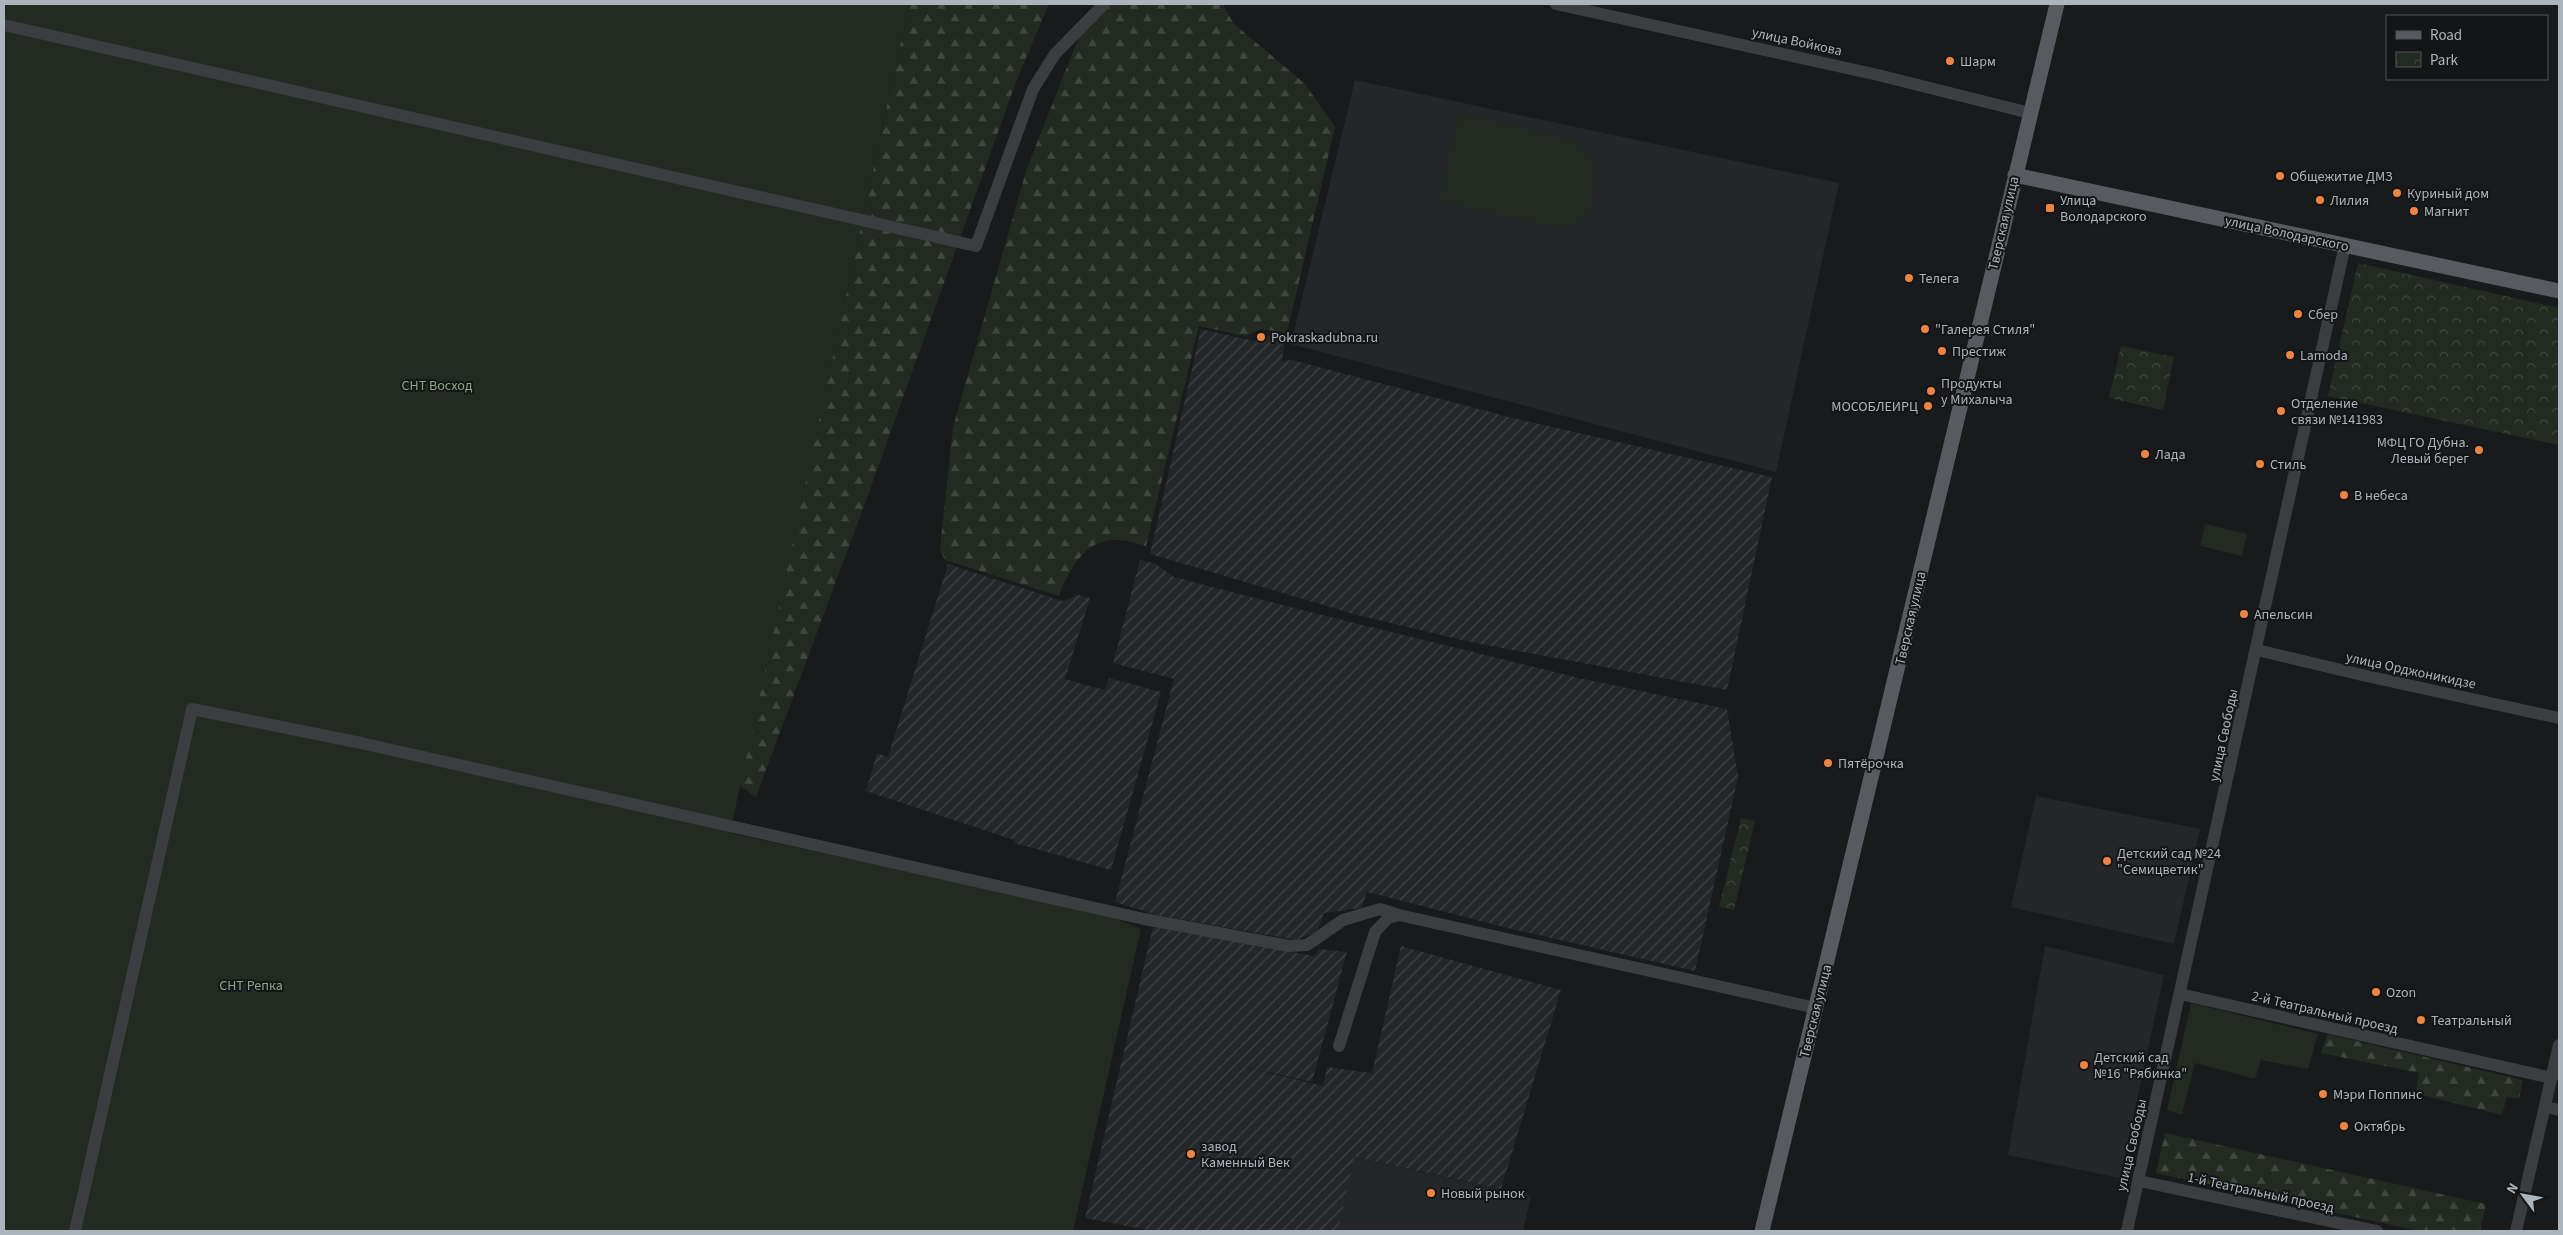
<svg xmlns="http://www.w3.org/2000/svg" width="2563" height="1235" font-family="'Source Sans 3',sans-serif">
  <defs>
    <pattern id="industrial-furrows" width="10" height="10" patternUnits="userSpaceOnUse" patternTransform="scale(1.25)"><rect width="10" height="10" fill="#252629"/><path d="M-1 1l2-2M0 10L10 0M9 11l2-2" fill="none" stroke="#424346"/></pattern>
    <pattern id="forest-firs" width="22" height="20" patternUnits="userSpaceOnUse" patternTransform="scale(1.25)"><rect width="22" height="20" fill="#222a21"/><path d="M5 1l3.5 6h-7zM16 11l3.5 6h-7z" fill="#3f473f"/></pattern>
    <pattern id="park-crowns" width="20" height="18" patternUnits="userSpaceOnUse" patternTransform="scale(1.25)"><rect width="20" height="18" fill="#222a21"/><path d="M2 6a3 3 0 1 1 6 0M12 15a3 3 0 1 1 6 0" fill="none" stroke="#3f473f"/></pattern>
  </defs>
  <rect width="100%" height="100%" fill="#191a1c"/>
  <path fill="#252629" d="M1355,80l484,103 -63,289 -485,-128z
    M2036,796l164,33 -26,115 -163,-37z
    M2045,946l119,29 -44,203 -112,-23z
    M1353,1157l178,39 -8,35h-185z"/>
  <path fill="url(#industrial-furrows)" d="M1201,329l53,12 11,-6 20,4 -3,22 10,-1 225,59 255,58 -45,213 -257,-48 -113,-27 -207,-61z
    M1140,560l14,3 20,14 144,37 261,64 148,31 11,68 -43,194 -183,-42 -145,-37 -6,16 -37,5 -7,19 -21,8 -139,-25 -42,-13 59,-223 -61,-16z
    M948,564l114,37 16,-6 12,3 -25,81 40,11 4,-12 52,14 -50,178 -97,-27v-3l-148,-49 11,-38 11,4z
    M1153,927l161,29 5,-7 28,3 -35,130 -93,-21 104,25 4,-19 45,6 29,-127 160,44 -60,199 -147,-32 -16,74h-185l-68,-13z"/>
  <path fill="#222a21" d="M4,4h905l-179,829 372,80 39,16 -68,302h-1069z
    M1460,113l114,28 15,15 8,15 -8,41 -14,12 -22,3 -114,-26z
    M2205,524l42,10 -5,22 -42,-10z
    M2191,1003l127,31 -10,35 -47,-9 -6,19 -60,-16 -13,52 -15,-5z"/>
  <path fill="url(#forest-firs)" d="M909,4h140l-33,78 -149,416 -111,299 -16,-11z
    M1106,4h117l10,19 72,61 30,43 -48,206 -25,-4 -17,7 -46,-10 -53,220c-11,-3 -23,-7 -35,-6 -28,2 -44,34 -52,56l-114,-36 -5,-11 13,-122 74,-259 55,-139z
    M2327,1034l196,46 -4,19 -12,-2 -5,18 -80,-20 -6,-3 3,-19 -98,-20z
    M2165,1133l321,71 -6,27h-61l-263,-58z"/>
  <path fill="url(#park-crowns)" d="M2358,263l201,45v137l-231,-49z
    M2121,346l53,11 -11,53 -54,-12z
    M1741,818l14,3 -21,89 -15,-3z"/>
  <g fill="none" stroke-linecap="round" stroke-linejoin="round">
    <path stroke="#3b3d41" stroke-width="12" d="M1556,4l322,71 152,38
      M4,25l972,221 57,-157 22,-35 49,-50
      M2257,650l105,25 197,43
      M2180,994l372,84
      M1339,1046l36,-114 13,-14 11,-3 417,93
      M2545,1107l14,3
      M2139,1181l238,50
      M75,1231l117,-522 169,34 783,176 145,27 18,-1 36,-25 37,-11 19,6
      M2127,1231l218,-986
      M2516,1231l43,-186"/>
    <path stroke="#575b60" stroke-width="15" d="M2015,175l544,116
      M1762,1231l295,-1227"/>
  </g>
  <g fill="#ef843e" stroke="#141517" stroke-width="2">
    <circle cx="1950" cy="61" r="5"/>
    <circle cx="2280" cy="176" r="5"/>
    <circle cx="2397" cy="193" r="5"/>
    <circle cx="2320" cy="200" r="5"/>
    <rect x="2045" y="203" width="10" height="10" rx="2.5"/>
    <circle cx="2414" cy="211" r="5"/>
    <circle cx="1909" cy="278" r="5"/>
    <circle cx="2298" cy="314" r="5"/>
    <circle cx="1925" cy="329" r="5"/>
    <circle cx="1261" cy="337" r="5"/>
    <circle cx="1942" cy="351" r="5"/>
    <circle cx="2290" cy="355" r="5"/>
    <circle cx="1931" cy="391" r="5"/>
    <circle cx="1928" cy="406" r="5"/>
    <circle cx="2281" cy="411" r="5"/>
    <circle cx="2479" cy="450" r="5"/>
    <circle cx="2145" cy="454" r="5"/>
    <circle cx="2260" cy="464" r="5"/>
    <circle cx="2344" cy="495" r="5"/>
    <circle cx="2244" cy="614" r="5"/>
    <circle cx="1828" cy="763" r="5"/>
    <circle cx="2107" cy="861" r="5"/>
    <circle cx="2376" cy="992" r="5"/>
    <circle cx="2421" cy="1020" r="5"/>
    <circle cx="2084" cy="1065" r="5"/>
    <circle cx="2323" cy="1094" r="5"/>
    <circle cx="2344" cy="1126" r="5"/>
    <circle cx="1191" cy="1154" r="5"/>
    <circle cx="1431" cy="1193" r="5"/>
  </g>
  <g text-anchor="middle" stroke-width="4" stroke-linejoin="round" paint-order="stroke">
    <g font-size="14" fill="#acb5bb" stroke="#141517">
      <text transform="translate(1797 41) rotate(12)" y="5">улица Войкова</text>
      <text transform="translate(2003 223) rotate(-77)" y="5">Тверская улица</text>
      <text transform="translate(2287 233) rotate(12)" y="5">улица Володарского</text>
      <text transform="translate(1910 618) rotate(-77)" y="5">Тверская улица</text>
      <text transform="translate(2411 670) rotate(12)" y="5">улица Орджоникидзе</text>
      <text transform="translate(2223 735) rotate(-78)" y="5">улица Свободы</text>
      <text transform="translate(1815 1011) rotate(-76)" y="5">Тверская улица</text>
      <text transform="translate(2325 1012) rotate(13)" y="5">2-й Театральный проезд</text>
      <text transform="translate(2131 1145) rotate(-77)" y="5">улица Свободы</text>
      <text transform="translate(2261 1192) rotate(12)" y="5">1-й Театральный проезд</text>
    </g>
    <g font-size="14" fill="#acb5bb" stroke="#141517" text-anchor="start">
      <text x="1960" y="66">Шарм</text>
      <text x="2290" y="181">Общежитие ДМЗ</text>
      <text x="2407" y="198">Куриный дом</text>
      <text x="2060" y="205">Улица<tspan x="2060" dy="16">Володарского</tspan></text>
      <text x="2330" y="205">Лилия</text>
      <text x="2424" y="216">Магнит</text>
      <text x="1919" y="283">Телега</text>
      <text x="2308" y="319">Сбер</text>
      <text x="1935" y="334">"Галерея Стиля"</text>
      <text x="1271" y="342">Pokraskadubna.ru</text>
      <text x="1952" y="356">Престиж</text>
      <text x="2300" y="360">Lamoda</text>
      <text x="1941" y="388">Продукты<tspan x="1941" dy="16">у Михалыча</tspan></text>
      <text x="2291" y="408">Отделение<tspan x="2291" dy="16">связи №141983</tspan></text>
      <text x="1918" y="411" text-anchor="end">МОСОБЛЕИРЦ</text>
      <text x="2469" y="447" text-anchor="end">МФЦ ГО Дубна.<tspan x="2469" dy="16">Левый берег</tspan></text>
      <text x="2155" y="459">Лада</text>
      <text x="2270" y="469">Стиль</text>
      <text x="2354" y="500">В небеса</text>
      <text x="2254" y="619">Апельсин</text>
      <text x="1838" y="768">Пятёрочка</text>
      <text x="2117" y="858">Детский сад №24<tspan x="2117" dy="16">"Семицветик"</tspan></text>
      <text x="2386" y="997">Ozon</text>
      <text x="2431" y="1025">Театральный</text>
      <text x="2094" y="1062">Детский сад<tspan x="2094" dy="16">№16 "Рябинка"</tspan></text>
      <text x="2333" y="1099">Мэри Поппинс</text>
      <text x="2354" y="1131">Октябрь</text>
      <text x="1201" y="1151">завод<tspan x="1201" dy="16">Каменный Век</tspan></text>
      <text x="1441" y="1198">Новый рынок</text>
    </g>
    <g font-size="14" fill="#8ba584" stroke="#141517">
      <text x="437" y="390">СНТ Восход</text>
      <text x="251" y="990">СНТ Репка</text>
    </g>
  </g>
  <rect width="2563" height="1235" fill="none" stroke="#acb5bb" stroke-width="10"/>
  <rect x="2386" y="15" width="162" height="65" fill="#141517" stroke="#515559"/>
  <rect x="2396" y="31" width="25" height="8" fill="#575b60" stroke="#515559"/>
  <text x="2430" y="40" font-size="15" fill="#acb5bb">Road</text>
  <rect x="2396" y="52" width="25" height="15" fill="url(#park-crowns)" stroke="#515559"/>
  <text x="2430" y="65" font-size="15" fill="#acb5bb">Park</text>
  <g transform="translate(2523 1195) rotate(302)" stroke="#141517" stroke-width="4" paint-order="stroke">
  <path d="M0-4L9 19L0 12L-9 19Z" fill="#acb5bb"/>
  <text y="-8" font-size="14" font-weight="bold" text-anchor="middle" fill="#acb5bb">N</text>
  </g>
</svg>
